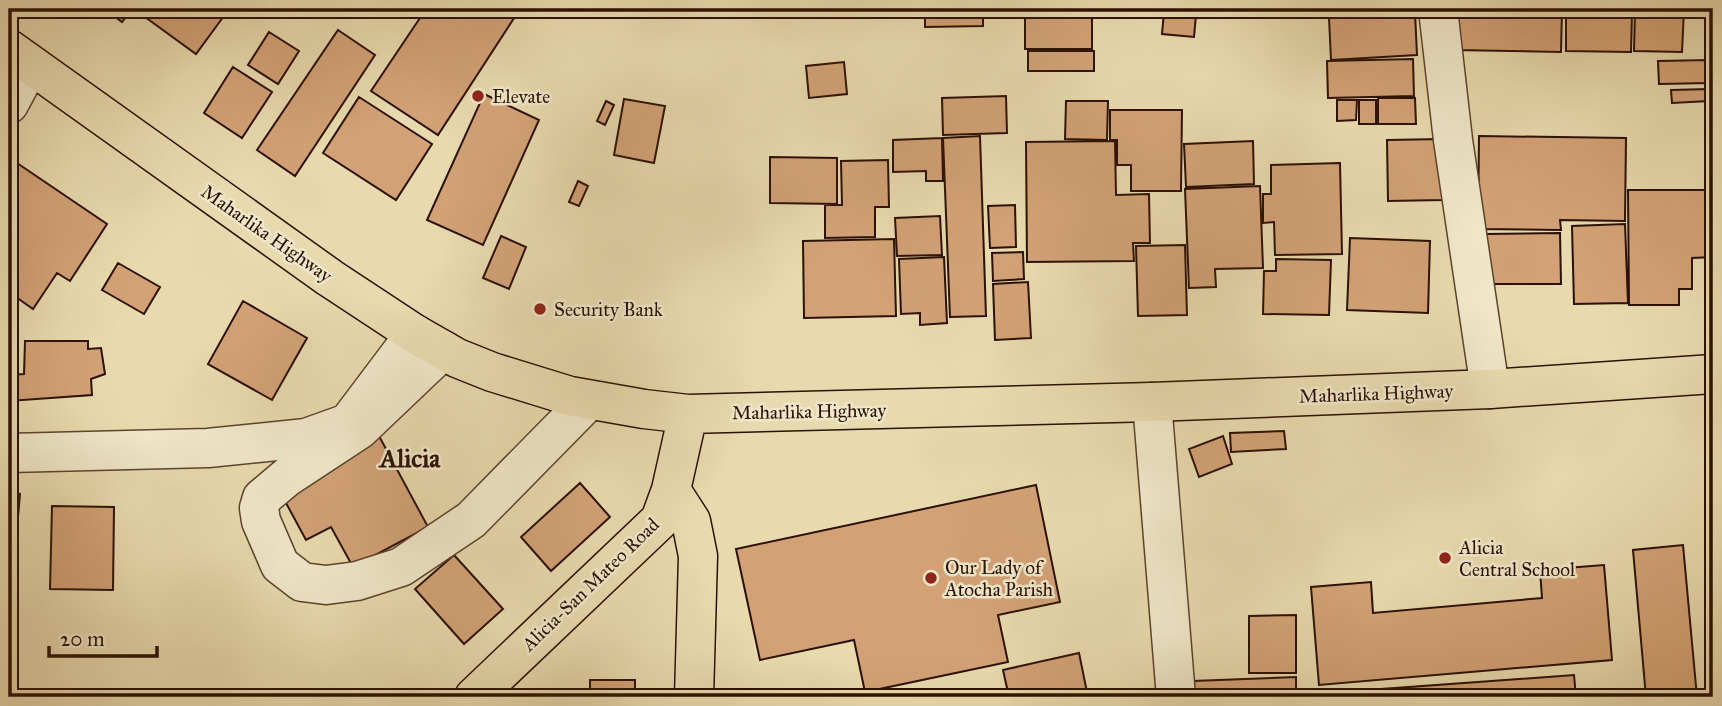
<svg xmlns="http://www.w3.org/2000/svg" width="1722" height="706" font-family="'IM FELL Great Primer',serif">
  <rect width="100%" height="100%" fill="#e8daae"/>
  <filter id="stains"><feTurbulence type="fractalNoise" baseFrequency=".00286" numOctaves="4"/><feColorMatrix values="0 0 0 0 .2 0 0 0 0 .09 0 0 0 0 .02 0 0 0 .5 -.17"/></filter>
  <radialGradient id="worn" r=".72"><stop offset=".6" stop-color="#630" stop-opacity="0"/><stop offset="1" stop-color="#630" stop-opacity=".3"/></radialGradient>
  <path fill="#d2a276" stroke="#2c1100" stroke-width="2" d="M105,9h27l-10,13z
    M134,9h95l-33,45z
    M426,9h94l-82,126 -67,-44z
    M925,9h58v17l-58,1z
    M1336,9h74v2l-73,5z
    M1455,9h128v3l-21,-1 -1,41 -106,-2z
    M1609,9h75l-2,43 -48,-1 1,-40z
    M1092,10v39h-67v-38z
    M1164,12l32,3 -2,22 -32,-3z
    M1415,13l2,42 -86,5 -2,-42z
    M1566,13l66,2 -1,37 -65,-1z
    M338,30l37,25 -80,121 -38,-26z
    M269,32l30,19 -21,33 -30,-19z
    M1028,51h66v20h-66z
    M1413,59l1,37 -86,2 -1,-37z
    M1709,60l1,23 -51,1 -1,-23z
    M844,62l3,32 -38,4 -3,-32z
    M233,67l39,25 -30,46 -38,-25z
    M1709,89v12l-37,2 -1,-13z
    M484,94l55,26 -56,125 -56,-25z
    M1006,96l1,37 -64,2 -1,-37z
    M359,97l73,47 -36,56 -73,-47z
    M1378,98h37l1,26h-38z
    M624,99l41,7 -11,57 -40,-8z
    M1337,100h20l-1,20 -19,1z
    M1359,100h17v24h-17z
    M606,101l8,4 -9,20 -8,-4z
    M1066,101h42l-1,39 -42,-1z
    M1110,110h72l-1,81h-50v-26h-14v-25h-7z
    M980,136l6,180 -36,1 -7,-179z
    M1479,136l147,2 -1,83 -65,-1 1,10 -83,-1z
    M942,138l1,43h-17v-10l-33,1v-32z
    M1442,139l1,61 -55,1 -1,-61z
    M1115,141l1,54 33,-1 1,49h-17l1,18 -107,1 -1,-120z
    M1253,141l1,43 -68,3 -2,-43z
    M770,157l67,1v46l-67,-1z
    M888,160l1,47h-14v30l-50,1v-33h17l-1,-44z
    M17,163l90,61 -37,57 -13,-8 -24,36 -24,-17v-117z
    M1340,163l2,91 -67,1 -1,-33 -11,1v-29h8v-29z
    M578,181l10,5 -9,20 -10,-4z
    M1260,186l3,82 -48,1 1,18 -27,1 -4,-99z
    M1628,190h85v67l-21,1v31h-13v16h-50z
    M1015,205l1,42 -26,1 -2,-42z
    M940,216l2,39 -45,1 -2,-38z
    M1625,224l3,79 -54,1 -2,-78z
    M1560,233l1,51h-75l-1,-50z
    M501,236l25,11 -17,42 -26,-11z
    M1350,238l80,3 -2,72 -81,-3z
    M894,239l2,77 -92,2 -1,-77z
    M1185,245l2,70 -49,1 -2,-70z
    M1023,252l1,27 -31,2 -1,-28z
    M944,257l3,66 -27,2v-12l-19,1 -2,-55z
    M1276,259l55,1 -2,55 -66,-1 1,-43h12z
    M118,263l42,24 -16,27 -42,-24z
    M1028,282l3,56 -36,2 -2,-56z
    M243,301l64,37 -35,62 -64,-36z
    M25,341h63v8l13,-1 4,26 -14,5 1,16 -83,6v-26l15,-1z
    M1284,431l2,18 -55,3 -1,-19z
    M379,436l49,91 -75,40 -22,-40 -25,13 -27,-50z
    M1223,436l9,28 -33,13 -10,-28z
    M580,483l30,34 -59,54 -30,-34z
    M1036,485l24,117 -62,13 10,47 -143,30 -11,-52 -94,20 -24,-111z
    M9,493l11,1 -3,35 -8,-1z
    M52,506l62,1 -1,83 -63,-1z
    M1683,545l14,152h-51l-13,-147z
    M454,555l49,54 -39,35 -49,-55z
    M1604,565l8,95 -293,25 -8,-98 60,-5 2,31 169,-15 -2,-28z
    M1296,615v58h-47v-57z
    M1079,653l9,44h-79l-6,-27z
    M1574,675l2,22h-207l-1,-7z
    M1296,677v20h-102l-1,-16z
    M590,680h45v17h-45z"/>
  <g fill="none" stroke-linecap="round" stroke-linejoin="round">
    <defs>
      <path id="minor" d="M1438,9l15,131 37,249
        M9,104l21,-39
        M443,350l-83,79 -73,48 -25,21 -3,10 2,13 19,44 22,17 24,3 31,-4 44,-14 70,-47 118,-120
        M1152,402l24,295
        M9,453l199,-5 98,-10 42,-15 67,-89"/>
      <path id="major" d="M9,49l321,229 85,56 42,24 35,14 78,24 74,13 44,5 464,-12 338,-13 223,-15
        M671,490l20,31 7,35 -4,141
        M474,697l186,-177 11,-30 17,-76"/>
    </defs>
    <use href="#minor" stroke="#5b432c" stroke-width="41"/>
    <use href="#major" stroke="#2c1100" stroke-width="41"/>
    <use href="#minor" stroke="#f0e7ca" stroke-width="38"/>
    <use href="#major" stroke="#e8daae" stroke-width="38"/>
  </g>
  <g fill="#8f2418" stroke="#f0e7ca" stroke-width="2.5">
    <circle cx="478" cy="96" r="7"/>
    <circle cx="540" cy="309" r="7"/>
    <circle cx="1445" cy="558" r="7"/>
    <circle cx="931" cy="578" r="7"/>
  </g>
  <g text-anchor="middle" stroke-width="5" stroke-linejoin="round" paint-order="stroke">
    <g font-size="19" fill="#2c1100" stroke="#f0e7ca" text-anchor="start">
      <text x="492" y="103">Elevate</text>
      <text x="554" y="316">Security Bank</text>
      <text x="1459" y="554">Alicia<tspan x="1459" dy="22">Central School</tspan></text>
      <text x="945" y="574">Our Lady of<tspan x="945" dy="22">Atocha Parish</tspan></text>
    </g>
    <g font-size="19" fill="#2c1100" stroke="#f0e7ca">
      <text transform="translate(267 233) rotate(35)" y="7">Maharlika Highway</text>
      <text transform="translate(1376 393) rotate(-2)" y="7">Maharlika Highway</text>
      <text transform="translate(809 411) rotate(-1)" y="7">Maharlika Highway</text>
      <text transform="translate(590 584) rotate(-44)" y="7">Alicia-San Mateo Road</text>
    </g>
    <g font-size="26" font-weight="bold" fill="#2c1100" stroke="#f0e7ca">
      <text x="410" y="467">Alicia</text>
    </g>
  </g>
  <rect width="1722" height="706" fill="none" stroke="#e8daae" stroke-width="35"/>
  <rect x="10" y="10" width="1701" height="685" fill="none" stroke="#2c1100" stroke-width="3.5"/>
  <rect x="18" y="18" width="1687" height="671" fill="none" stroke="#2c1100" stroke-width="2"/>
  <path d="M49 646v10h108v-10" fill="none" stroke="#2c1100" stroke-width="3.5"/>
  <text x="60" y="646" font-size="21" fill="#2c1100" stroke="#f0e7ca" stroke-width="5" paint-order="stroke">20 m</text>
  <rect width="100%" height="100%" filter="url(#stains)"/>
  <rect width="100%" height="100%" fill="url(#worn)"/>
</svg>
